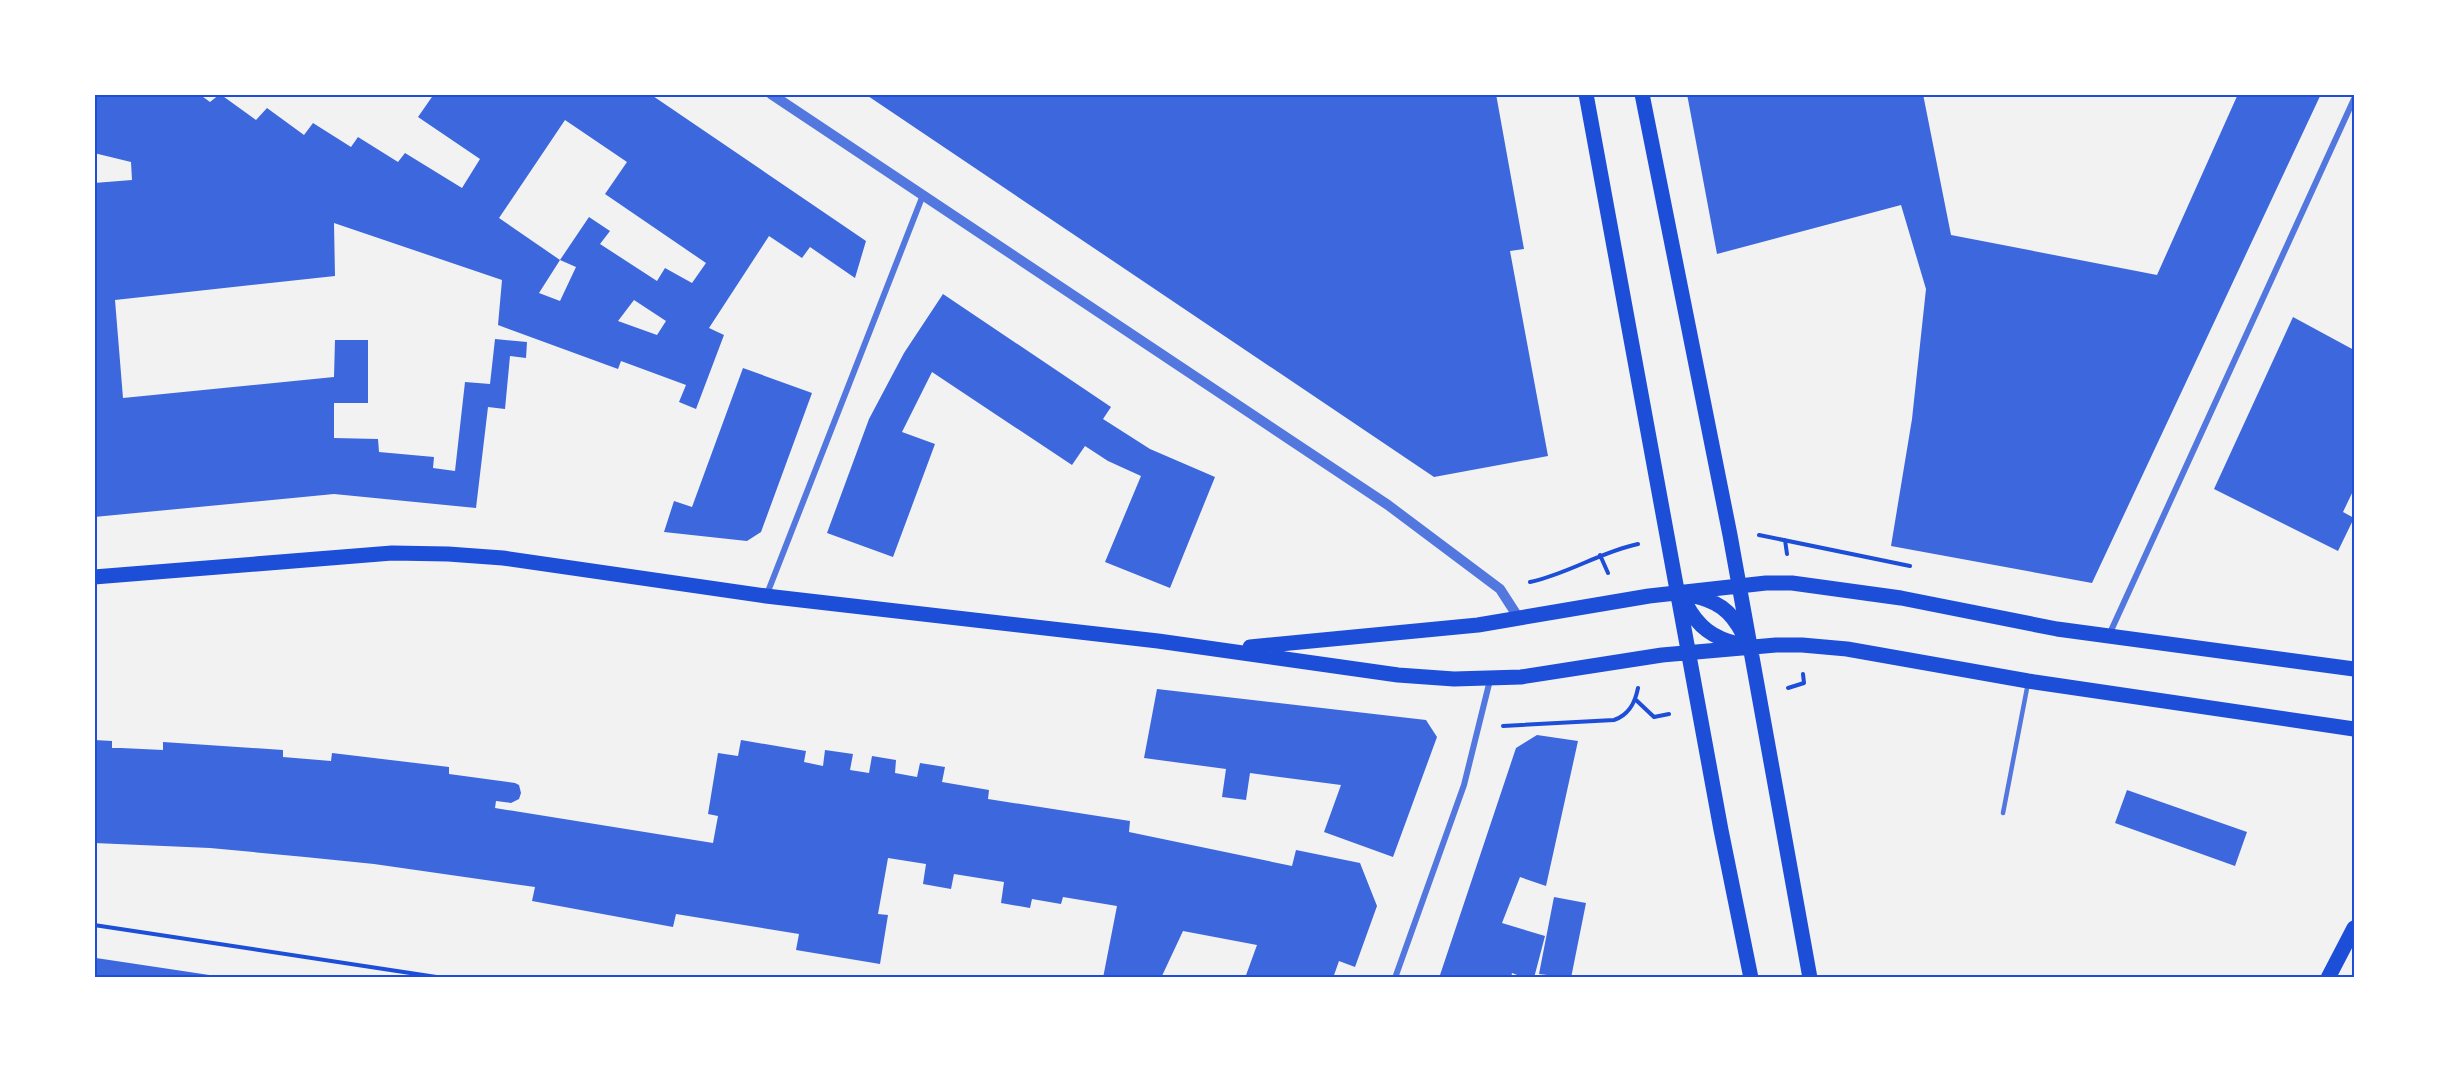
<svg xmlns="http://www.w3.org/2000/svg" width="2449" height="1072" font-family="Jost,sans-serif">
  <rect width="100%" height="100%" fill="#f2f2f2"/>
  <path fill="#3d67dc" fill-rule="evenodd" d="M94,94h105l11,8 10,-8 36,26 11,-12 37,27 9,-12 38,24 7,-10 40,25 7,-9 57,35 18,-29 -62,-42 16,-23h216l216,147 -11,37 -45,-31 -8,11 -33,-22 -60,92 15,7 -28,74 -17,-7 7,-17 -65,-24 -3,8 -120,-44 4,-45 -168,-57 1,53 -220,24 8,98 211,-21 1,-37h33v63h-34v35l44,1 1,13 55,5 -1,11 22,3 10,-89 25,2 5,-45 32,3 -1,16 -16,-2 -5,53 -17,-2 -12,101 -142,-14 -240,23v-334l38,-3 -1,-18 -37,-9zM565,120l62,42 -22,32 101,69 -14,20 -27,-15 -8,13 -57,-37 10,-13 -21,-14 -29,43 16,7 -16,34 -21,-8 21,-33 -61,-42zM634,300l32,21 -9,14 -39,-14z
    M865,94h631l28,155 -14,2 38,205 -114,21z
    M1687,94h236l28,141 206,40 81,-181h83l-229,489 -201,-37 21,-127 14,-130 -25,-84 -184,49z
    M943,294l168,113 -8,12 47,30 65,28 -45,111 -65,-26 36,-86 -33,-15 -23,-15 -13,19 -140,-93 -30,60 33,12 -42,113 -66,-24 42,-114 35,-66z
    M2293,317l61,33v139l-11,23 11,6 -16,33 -124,-62z
    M743,368l69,25 -51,139 -14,9 -83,-9 10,-31 18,6z
    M1157,689l269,31 11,17 -44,120 -69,-25 17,-47 -91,-12 -4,27 -24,-3 4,-28 -82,-11z
    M1537,735l41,6 -32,145 -26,-9 -18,46 43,13 -11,42h-9l-13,-5 -1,5h-72l77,-230z
    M94,740l18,1v7h9l42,2v-8l120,8v7l48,4 1,-8 117,14v7l66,9 4,2 2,8 -2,6 -8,4 -15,-2 -1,7 218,35 5,-27 -10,-2 10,-61 20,3 3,-16 65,11 -2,11 19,4 2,-16 28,4 -3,16 19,3 3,-17 24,4 -1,13 22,4 3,-14 25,4 -3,15 47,8 -1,9 142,22 -1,11 163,34 4,-16 64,13 17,43 -22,61 -16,-6 -6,17h-88l12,-33 -74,-14 -22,47h-58l14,-72 -54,-9 -2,7 -29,-5 -2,9 -29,-5 3,-21 -50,-8 -3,15 -28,-5 3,-20 -38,-6 -10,56 10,1 -8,49 -84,-14 3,-16 -123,-20 -3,13 -141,-26 3,-14 -161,-23 -69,-7 -95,-9 -116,-5z
    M2127,790l120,42 -12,34 -120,-43z
    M1554,897l32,6 -15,75 -32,-4z
    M96,958l120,18v2h-122z"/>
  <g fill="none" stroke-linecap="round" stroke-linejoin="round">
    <path stroke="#1d4ed8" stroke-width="4" d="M1759,535l151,31
      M1785,540l2,14
      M1600,555l8,18
      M1530,582c38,-8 70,-30 108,-38
      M1788,688l16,-5 -1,-9
      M1636,700l18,17 15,-3
      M1503,726l111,-6c15,-5 21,-17 24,-32
      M94,925l349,53"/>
    <path stroke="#5277de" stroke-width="4.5" d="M2003,813l25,-130"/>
    <path stroke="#5277de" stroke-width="6" d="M767,594l156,-399
      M2109,635l245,-536
      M1395,978l69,-193 26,-105"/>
    <path stroke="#5277de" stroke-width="10" d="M771,94l617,411 112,84 20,31"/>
    <path stroke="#1d4ed8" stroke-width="15" d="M1586,94l135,736 30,148
      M1642,94l88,441 80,443
      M94,577l298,-24 56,1 55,4 263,38 392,45 240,34 56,4 67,-2 141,-22 114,-10h26l45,4 181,32 326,48
      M1690,595c27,6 40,14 53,39
      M1686,604c12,23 27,34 52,40
      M1250,647l228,-22 171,-29 117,-13h26l109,15 156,31 297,40
      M2328,978l26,-50"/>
  </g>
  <rect width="2449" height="1072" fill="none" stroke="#ffffff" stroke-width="192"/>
  <rect x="96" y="96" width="2257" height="880" fill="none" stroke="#1d4ed8" stroke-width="2"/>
</svg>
